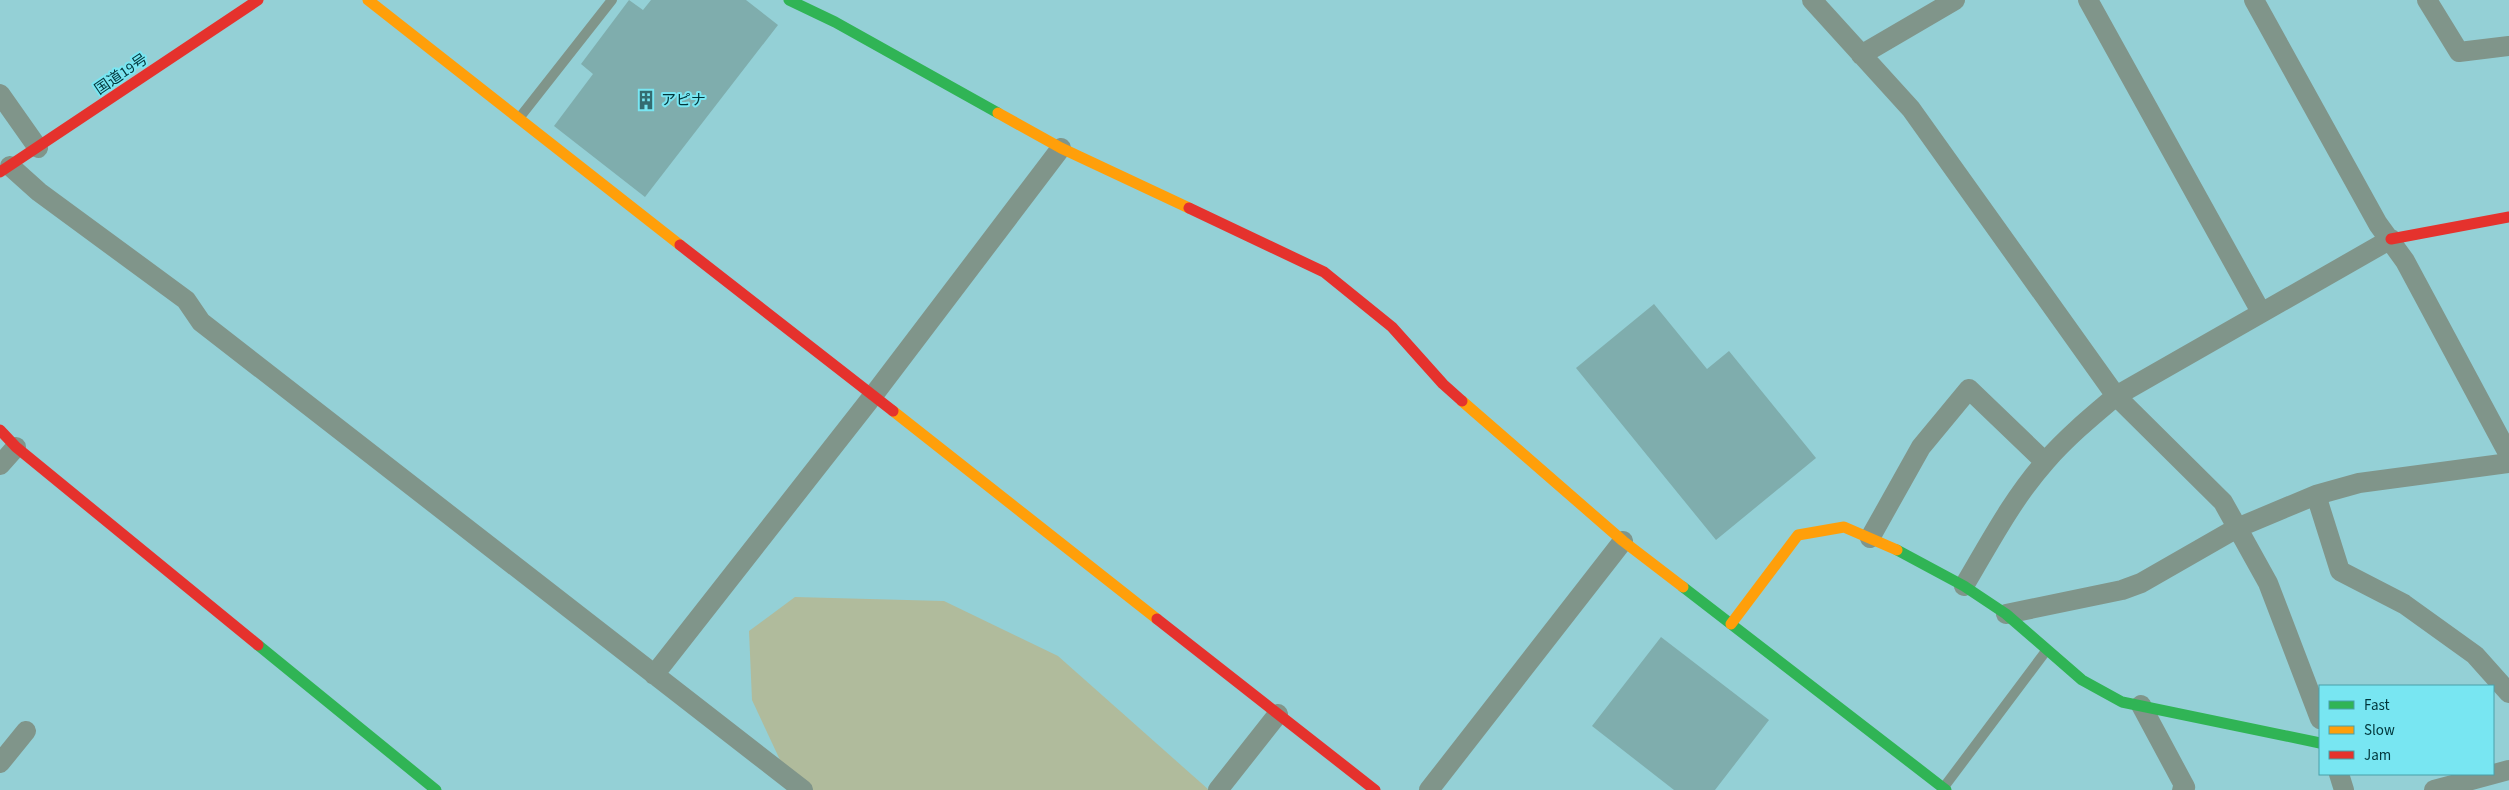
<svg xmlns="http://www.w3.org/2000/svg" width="2509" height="790" font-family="'Source Sans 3','Noto Sans JP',sans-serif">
  <rect width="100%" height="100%" fill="#94d0d6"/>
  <path fill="#b0bb9c" d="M795,597l149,4 114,55 151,134h-415l-42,-90 -3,-69z"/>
  <path fill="#7fadad" d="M629,0l14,10 8,-10h95l32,25 -133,172 -91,-71 39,-52 -12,-10z
    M1654,304l53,65 22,-18 87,107 -100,82 -140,-172z
    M1661,637l108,83 -54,70h-41l-82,-64z"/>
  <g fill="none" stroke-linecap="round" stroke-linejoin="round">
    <path stroke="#80958a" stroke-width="10" d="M520,117l92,-117
      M1944,787l102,-136"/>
    <path stroke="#80958a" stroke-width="20" d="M1812,0l99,109 205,287 107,106 45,81 52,136
      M2088,0l173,312
      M2254,0l124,224 27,37 104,194
      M2427,0l32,52 50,-6
      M1861,55l94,-55
      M0,94l38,54
      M10,166l29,26 147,108 15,22 602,468
      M0,465l16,-18
      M2316,495l24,76 64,33 71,51 34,38
      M1870,538l51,-91 48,-58 76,73
      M1964,586c25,-42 49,-88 82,-125 21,-24 45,-44 70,-65l275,-157
      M2006,614l116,-24 19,-7 96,-55 79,-33 43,-12 150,-20
      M654,675l218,-278 189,-249
      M2141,705l44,82 -3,3
      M0,763l26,-32
      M2339,774l5,16
      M1218,790l60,-76
      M1429,790l194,-249
      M2434,790l75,-20"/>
    <path stroke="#30b455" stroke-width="11" d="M789,0l46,22 163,91
      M1897,550l67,36 42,28 76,66 40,22 198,41
      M1683,587l263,203
      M258,645l178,145"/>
    <path stroke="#ff9f0a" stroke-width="11" d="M368,0l312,245
      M998,113l63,35 128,60
      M1462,401l161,140 60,46
      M893,411l264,208
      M1731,624l67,-89 46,-8 53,23"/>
    <path stroke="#e5322d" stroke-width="11" d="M0,172l258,-172
      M1189,208l135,64 68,55 51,57 19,17
      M2391,239l118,-22
      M680,245l213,166
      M0,430l16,17 242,198
      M1157,619l218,171"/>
  </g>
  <defs>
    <symbol id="building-bare" viewBox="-9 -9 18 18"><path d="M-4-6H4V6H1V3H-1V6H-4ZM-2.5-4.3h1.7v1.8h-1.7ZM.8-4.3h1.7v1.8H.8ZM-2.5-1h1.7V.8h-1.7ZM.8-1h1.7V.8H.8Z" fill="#346c71" stroke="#78e6f2" stroke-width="2.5" paint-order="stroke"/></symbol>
  </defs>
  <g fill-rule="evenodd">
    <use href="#building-bare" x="632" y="86" width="28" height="28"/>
  </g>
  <g text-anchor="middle" stroke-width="4" stroke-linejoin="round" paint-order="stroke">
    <g font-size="15" fill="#01363b" stroke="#78e6f2">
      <text transform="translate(121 74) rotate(-34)" y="5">国道19号</text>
    </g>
    <g font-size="15" fill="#01363b" stroke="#78e6f2" text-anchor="start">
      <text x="661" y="105">アピナ</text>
    </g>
  </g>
  <rect x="2319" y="685" width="175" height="90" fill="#78e6f2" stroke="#48a0a9"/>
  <rect x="2329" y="701" width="25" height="8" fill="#30b455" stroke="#48a0a9"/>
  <text x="2364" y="710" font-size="15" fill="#01363b">Fast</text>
  <rect x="2329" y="726" width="25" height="8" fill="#ff9f0a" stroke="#48a0a9"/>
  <text x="2364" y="735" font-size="15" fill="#01363b">Slow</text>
  <rect x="2329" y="751" width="25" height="8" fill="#e5322d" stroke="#48a0a9"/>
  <text x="2364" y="760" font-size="15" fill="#01363b">Jam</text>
</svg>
